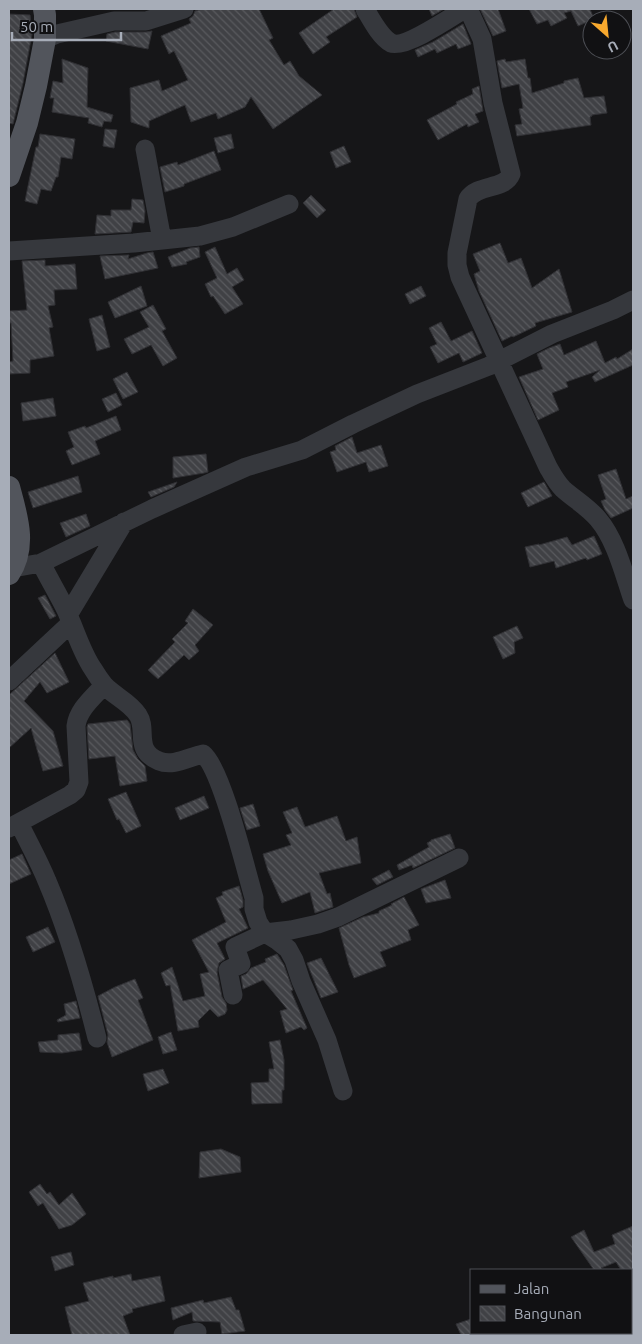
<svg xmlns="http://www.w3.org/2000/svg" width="642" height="1344" font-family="Ubuntu,sans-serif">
  <defs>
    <pattern id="building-back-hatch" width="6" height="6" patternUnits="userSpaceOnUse" patternTransform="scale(1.25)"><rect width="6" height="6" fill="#404145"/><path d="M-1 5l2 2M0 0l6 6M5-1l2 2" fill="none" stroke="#595a5e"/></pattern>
  </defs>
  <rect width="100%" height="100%" fill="#161618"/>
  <path fill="url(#building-back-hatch)" stroke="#303034" d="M202,9h57l14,29 -4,2 15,25 6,-4 9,15 23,19 -49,34 -22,-32 -6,10 -27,12 -2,-6 -25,9 -6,-17 -36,16v7l-18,-6 -1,-34 29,-8 3,11 26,-11 -14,-29 -5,3 -8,-18 30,-13 -2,-4 4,-3 2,-5z
    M334,9h20l3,8 -31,20 4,5 -17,12 -14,-21z
    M429,9h15l-12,7z
    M480,9h18l8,22 -13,5z
    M529,9h61l4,10 -16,7 -7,-15 -7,2 3,5 -16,8 -3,-6 -11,4z
    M9,14l21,1 2,19 -9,49 -10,41 -4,-1z
    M463,24l8,20 -13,5 -2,-5 -19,9 -2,-4 -17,8 -3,-7 18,-8z
    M152,31l-4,18 -42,-8 1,-7 8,-2h31z
    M62,59l26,9 -1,39 26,8 -2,7 -7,-1 -2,6 -14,-4 1,-5 -37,-6 2,-14h-4l3,-17 10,2z
    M505,59l1,3 19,-3 3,19h2l2,15 32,-10v-2l14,-3 6,20 20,-2 3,17 -15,2v1l-2,1 1,8 -74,11 -2,-11 7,-1 -3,-15 4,-1 -4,-24 -17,4 -5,-27z
    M479,86l4,25 -8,3 4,8 -11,5 -1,-3 -29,16 -11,-20 30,-16 -1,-2 17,-8 -1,-5z
    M105,129l12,1 -3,18 -11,-2z
    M40,134l35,5 -3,20 -11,-2 -3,20h-2l-5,14 -10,-2 -4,15 -12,-3 11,-54h2z
    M231,134l3,14 -16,5 -4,-15z
    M344,146l7,16 -15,6 -6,-16z
    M214,151l7,19 -37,14v2l-19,6 -5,-25 17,-5 1,3z
    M311,195l15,15 -9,8 -14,-15z
    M132,199l11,1 2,11 -1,12 -11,-1 -2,10 -36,2 2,-19 14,1v-6h20z
    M500,243l8,20 13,-5 11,30 27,-19 13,43 -37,11 1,3 -23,11 -1,-1 -10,5 -23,-50 -5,-17 6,-3 -7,-17z
    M199,247l1,10 -14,5 1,2 -15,3 -4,-10 22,-9z
    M215,247l12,27 10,-6 7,12 -12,7 11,17 -18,10 -12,-18 -2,1 -6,-13 12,-6 -12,-26z
    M153,252l5,16 -53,11 -5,-23 29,-1 -1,4 19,-6z
    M45,260v6l30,-2 2,25 -23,1 1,15 -7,1 5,21 -4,1 5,28 -24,4v13l-21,1v-12l4,-1 -2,-38h-2v-12l18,-1 -5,-49z
    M141,286l6,20 -32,12 -7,-16z
    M421,286l5,10 -16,8 -5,-10z
    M153,305l13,24 -4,2 15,27 -14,8 -12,-21 -19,9 -8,-15 25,-12 -9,-15z
    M102,315l8,32 -13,4 -8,-32z
    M441,322l10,19 21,-10 10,22 -19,9 -4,-9 -21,10 -8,-16 7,-3 -8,-16z
    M596,341l9,22 11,-6 1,2 16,-10v16l-38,17 -3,-5 8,-7 -34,12 2,5 -16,6 7,17 -21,10 -19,-43 24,-8 -6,-15 12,-6 11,-4 4,11z
    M127,372l11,20 -15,7 -10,-20z
    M116,393l6,12 -14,7 -6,-13z
    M53,398l3,18 -33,5 -2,-18z
    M116,416l5,14 -26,11 5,13 -28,11 -6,-14 8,-4 -6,-15 17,-6 1,2z
    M352,437l5,16 24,-8 7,21 -19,6 -3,-10 -29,10 -7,-20 6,-2 -1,-4z
    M206,454l2,18 -4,1 -31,5v-21z
    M616,469l10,30 7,-3v12l-22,10 -6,-8 -4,-9 5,-2 -8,-24z
    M78,476l4,16 -49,16 -5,-16z
    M177,482l-3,5 -23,10 -3,-5z
    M544,482l8,14 -24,11 -7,-14z
    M86,514l4,12 -24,11 -6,-14z
    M594,536l8,18 -15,6 -1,-2 -30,10 -2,-7 -24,6 -5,-20 14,-3v1l28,-8 5,8z
    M45,595l11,21 -6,3 -12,-21z
    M193,609l20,16 -18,20 4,6 -10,9 -5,-5 -26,24 -10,-9 27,-28 -3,-3 16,-16 -3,-2z
    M517,626l6,12 -9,4 1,11 -12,6 -10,-22z
    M55,653l14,29 -22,11 -7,-11 -16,19 29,30 10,35 -20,5 -12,-43 -22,20v-53z
    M127,720l3,4 3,26 5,9 7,7 2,15 -27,5 -5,-30 -26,3 -2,-32 1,-3z
    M126,792l15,34 -15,7 -7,-14 -2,1 -9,-21z
    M204,796l5,12 -29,12 -5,-12z
    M253,804l7,22 -13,4 -7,-22z
    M297,807l8,20 32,-11 9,25 11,-4 4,26 -42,10 8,21 3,-1 3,14 -18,6 -5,-21 -28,11 -14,-32 -5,-17 28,-9 -5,-10 6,-2 -9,-21z
    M450,834l5,14 -42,20 -1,-3 -13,5 -2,-5 32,-18 -2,-4 4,-2v-1z
    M22,854l9,20 -22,10v-24z
    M389,870l4,7 -16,8 -5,-6z
    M445,880l6,18 -25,5 -5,-14z
    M239,886l4,14v7l-4,2 9,19 -31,15 8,16 -6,4 -2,9 5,25 4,6 1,7 -2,4 -7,3 -8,-8 -12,12 1,6 -21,4 -8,-46 -4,1 -5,-13 11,-6 11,34 22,-5 -5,-22 9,-2 -17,-32 34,-18 -10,-24 7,-3 -1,-3z
    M404,897l15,28 -11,5 3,10 -31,12 6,14 -32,12 -5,-13 -10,-37 24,-11 16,-4v-2l13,-6 -1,-1z
    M48,927l7,15 -22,10 -7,-15z
    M277,954l7,11 9,25 -2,1 16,37 -3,2 -3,-3 -15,6 -6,-22 7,-2 -24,-29 -20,9 -2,-13 5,-2 5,-6 15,-6 -1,-3z
    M321,958l17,34 -17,6 -14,-35z
    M135,979l8,19 -5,2 15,40 -41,17 -5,-15 1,-7 -10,-39 17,-9z
    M76,1001l4,17 -22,4 -1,-2 9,-5 -2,-11z
    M171,1032l6,18 -14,4 -5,-17z
    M79,1033l3,17 -20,3 -22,-1 -2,-10 20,-2v-5z
    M280,1040l4,20v30h-2v13l-30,1 -1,-21 18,-1v-13h5l-5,-27z
    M163,1069l6,14 -21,8 -5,-17z
    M221,1149l19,8 1,15 -42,6 1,-26z
    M40,1184l7,10 3,-2 9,13 13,-12 14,21 -14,11 -13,4 -16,-26 -5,3 -9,-14z
    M633,1226v44h-12l-5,-8 -15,6 2,2h-9l-23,-33 13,-7 10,22 21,-8 -3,-9z
    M71,1252l3,13 -19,6 -4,-14z
    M131,1274l1,7 28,-5 5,25 -33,8 1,3 -10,4 7,19h-58l-7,-28 24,-6 -6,-18 30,-7v2z
    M231,1297l5,13h3l6,21 -23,3 -2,-12 -27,-1 -1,-9 -19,8 -2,-12 32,-8 1,3z
    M471,1319v16h-10l-5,-11z"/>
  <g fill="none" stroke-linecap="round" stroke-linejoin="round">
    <path stroke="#36383d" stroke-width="19" d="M365,9c6,10 15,28 26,34 13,6 59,-25 72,-33h4l4,5 11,24 11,64 18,71c-6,16 -34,10 -43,25l-11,54v12l3,12 88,190c4,7 8,15 15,22 11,10 25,18 35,30 18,21 26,55 35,81
      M45,39l12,-5 57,-13h32l38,-12
      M145,149l17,91
      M9,251l125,-8 66,-7 33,-9 56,-23
      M41,563c8,16 17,31 25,47 2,4 4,10 6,14 6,15 12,32 21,45 3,5 7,11 11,16 10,11 26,17 34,30 10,15 -5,35 21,46 14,6 30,-4 44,-7 19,15 43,117 51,144v11l4,13 7,11 13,8 10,8 6,11 7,21 26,59 16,51
      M13,568l28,-5 111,-54 94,-42 56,-17 51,-26 64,-30 72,-28 63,-32 61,-24 20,-10
      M68,615l56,-93
      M9,681l62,-58
      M19,823c9,19 20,38 28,58 21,49 37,105 50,157
      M9,828l61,-33 6,-5 3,-8 -3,-56c2,-17 18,-29 28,-41
      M233,995l-5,-25 13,-6 -6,-17 30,-14 26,-3 27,-6 20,-7 121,-59
      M183,1335l14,-3"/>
    <path stroke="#52555c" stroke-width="22" d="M9,176l18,-53 9,-37 9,-47v-24l-1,-6
      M9,487c8,29 18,60 0,87"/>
  </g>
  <rect width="642" height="1344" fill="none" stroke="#a7adb8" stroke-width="20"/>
  <rect x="470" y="1269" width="162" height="65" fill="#111113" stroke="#4d4f55"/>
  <rect x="480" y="1285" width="25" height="8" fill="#52555c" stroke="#4d4f55"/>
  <text x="514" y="1294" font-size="15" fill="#a7adb8">Jalan</text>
  <rect x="480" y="1306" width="25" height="15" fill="url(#building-back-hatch)" stroke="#4d4f55"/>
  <text x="514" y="1319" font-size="15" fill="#a7adb8">Bangunan</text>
  <g transform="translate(607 35) rotate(153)"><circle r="24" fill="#111113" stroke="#4d4f55"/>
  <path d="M0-4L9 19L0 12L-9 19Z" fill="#f8a92e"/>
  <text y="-8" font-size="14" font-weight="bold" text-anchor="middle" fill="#a7adb8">U</text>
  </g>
  <path d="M12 32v8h109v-8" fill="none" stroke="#a7adb8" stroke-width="2.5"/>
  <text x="20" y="32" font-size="15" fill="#a7adb8" stroke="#111113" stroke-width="4" paint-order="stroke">50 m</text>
</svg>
